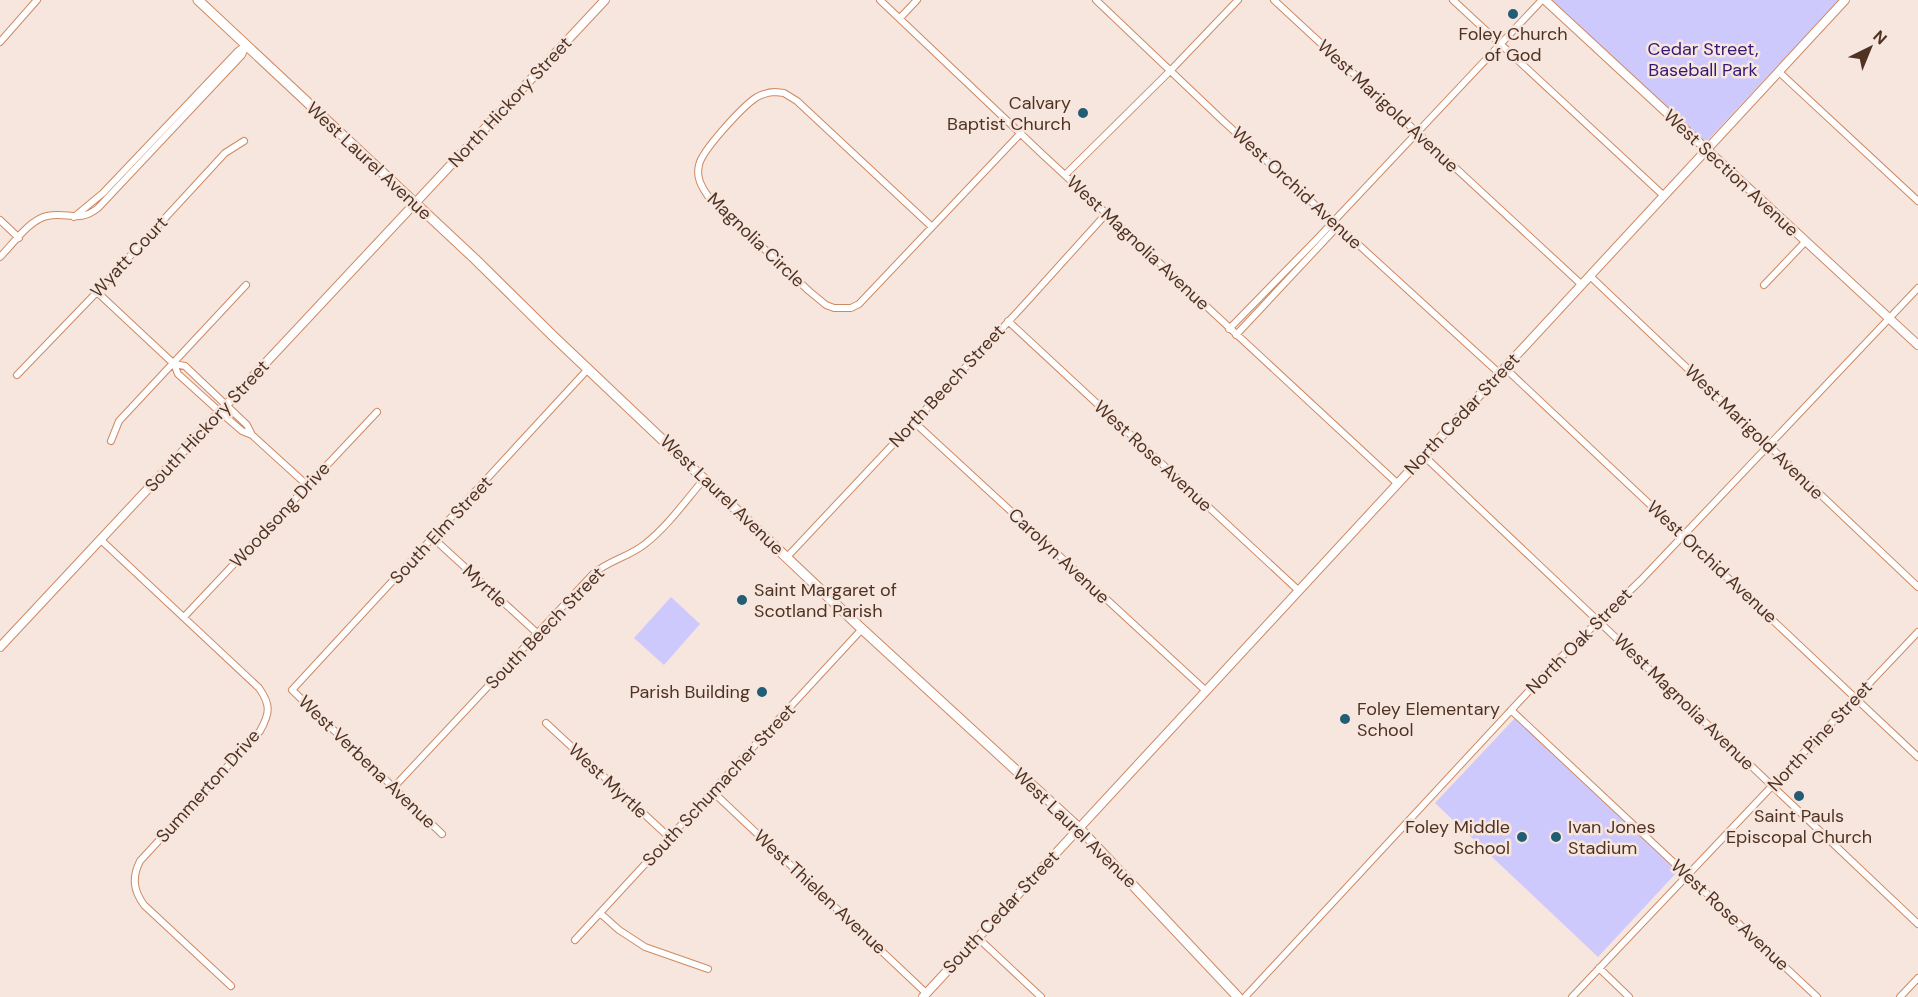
<svg xmlns="http://www.w3.org/2000/svg" width="1918" height="997" font-family="'DM Sans',sans-serif">
  <rect width="100%" height="100%" fill="#f6e6de"/>
  <path fill="#cec9fc" d="M1545,0h294l-133,142z
    M671,597l29,27 -36,41 -30,-27z
    M1515,718l163,153 -80,86 -163,-154z"/>
  <g fill="none" stroke-linecap="round" stroke-linejoin="round">
    <defs>
      <path id="minor" d="M880,0l161,153 357,331
        M1096,0l125,119 279,255
        M1274,0l308,285
        M1453,0l211,196
        M900,18l17,-18
        M0,42l37,-42
        M1779,72l139,129
        M775,92l9,1 13,8 135,126 -73,77 -8,4h-17l-8,-3 -17,-14 -101,-95c-7,-10 -12,-19 -9,-31 3,-15 45,-60 58,-68 6,-3 12,-5 18,-5z
        M1065,175l106,-105 67,-70
        M74,217l29,-24 135,-142 7,-5
        M0,220l19,18
        M932,227l89,-94
        M0,257c13,-13 29,-37 47,-41 21,-5 31,8 51,-8l144,-153 4,-9
        M1590,276l328,311
        M1764,285l42,-44
        M97,292l77,72
        M1008,321l290,269
        M1229,329l87,-89 226,-240
        M1236,335l102,-109
        M174,364l11,2 62,59 5,10 -10,-4 -22,-19 -42,-38z
        M1505,368l413,389
        M17,375l80,-83 128,-139 19,-12
        M914,422l291,268
        M252,435l56,51
        M111,441l8,-20 127,-136
        M1424,456l494,468
        M433,538l104,95
        M101,540l158,148c12,17 11,25 1,43l-120,130c-8,16 -7,29 4,44l87,81
        M787,557l235,-250 84,-93
        M184,617l193,-205
        M1511,710l306,287
        M546,723l124,115
        M393,788l200,-214c16,-14 36,-17 52,-30 23,-18 41,-44 60,-66
        M713,792l213,201
        M442,834l-150,-144 296,-321
        M600,913l19,17 26,17 63,22
        M978,938l63,59
        M575,940l287,-311
        M1599,968l30,29
        M1245,997l308,-332 88,-85 277,-292
        M1572,997l346,-365
        M1900,997l18,-19"/>
      <path id="tertiary" d="M1545,0l373,345
        M0,647l605,-647
        M923,997l922,-997"/>
      <path id="primary" d="M198,0l277,259 78,77 309,293 217,199 159,169"/>
    </defs>
    <use href="#minor" stroke="#cf8962" stroke-width="8"/>
    <use href="#tertiary" stroke="#cf8962" stroke-width="10"/>
    <use href="#primary" stroke="#cf8962" stroke-width="11"/>
    <use href="#minor" stroke="#fff" stroke-width="6"/>
    <use href="#tertiary" stroke="#fff" stroke-width="8"/>
    <use href="#primary" stroke="#fff" stroke-width="9"/>
  </g>
  <g fill="#225d76" stroke="#f6e6de" stroke-width="2">
    <circle cx="1513" cy="14" r="6"/>
    <circle cx="1083" cy="113" r="6"/>
    <circle cx="742" cy="600" r="6"/>
    <circle cx="762" cy="692" r="6"/>
    <circle cx="1345" cy="719" r="6"/>
    <circle cx="1799" cy="796" r="6"/>
    <circle cx="1522" cy="837" r="6"/>
    <circle cx="1556" cy="837" r="6"/>
  </g>
  <g text-anchor="middle" stroke-width="5" stroke-linejoin="round" paint-order="stroke">
    <g font-size="18" fill="#503222" stroke="#f6e6de" text-anchor="end">
      <text x="1513" y="40" text-anchor="middle">Foley Church<tspan x="1513" dy="21">of God</tspan></text>
      <text x="1071" y="109">Calvary<tspan x="1071" dy="21">Baptist Church</tspan></text>
      <text x="754" y="596" text-anchor="start">Saint Margaret of<tspan x="754" dy="21">Scotland Parish</tspan></text>
      <text x="750" y="698">Parish Building</text>
      <text x="1357" y="715" text-anchor="start">Foley Elementary<tspan x="1357" dy="21">School</tspan></text>
      <text x="1799" y="822" text-anchor="middle">Saint Pauls<tspan x="1799" dy="21">Episcopal Church</tspan></text>
      <text x="1510" y="833">Foley Middle<tspan x="1510" dy="21">School</tspan></text>
      <text x="1568" y="833" text-anchor="start">Ivan Jones<tspan x="1568" dy="21">Stadium</tspan></text>
    </g>
    <g font-size="18" fill="#351777" stroke="#f6e6de">
      <text x="1703" y="55">Cedar Street,<tspan x="1703" dy="21">Baseball Park</tspan></text>
    </g>
    <g font-size="18" fill="#503222" stroke="#f6e6de">
      <text transform="translate(510 102) rotate(-47)" y="6">North Hickory Street</text>
      <text transform="translate(1388 106) rotate(43)" y="6">West Marigold Avenue</text>
      <text transform="translate(369 161) rotate(43)" y="6">West Laurel Avenue</text>
      <text transform="translate(1731 173) rotate(43)" y="6">West Section Avenue</text>
      <text transform="translate(1297 188) rotate(43)" y="6">West Orchid Avenue</text>
      <text transform="translate(756 240) rotate(44)" y="6">Magnolia Circle</text>
      <text transform="translate(1138 243) rotate(43)" y="6">West Magnolia Avenue</text>
      <text transform="translate(129 257) rotate(-47)" y="6">Wyatt Court</text>
      <text transform="translate(947 386) rotate(-47)" y="6">North Beech Street</text>
      <text transform="translate(1462 414) rotate(-47)" y="6">North Cedar Street</text>
      <text transform="translate(207 426) rotate(-47)" y="6">South Hickory Street</text>
      <text transform="translate(1754 432) rotate(44)" y="6">West Marigold Avenue</text>
      <text transform="translate(1153 456) rotate(43)" y="6">West Rose Avenue</text>
      <text transform="translate(722 495) rotate(44)" y="6">West Laurel Avenue</text>
      <text transform="translate(280 515) rotate(-47)" y="6">Woodsong Drive</text>
      <text transform="translate(441 530) rotate(-47)" y="6">South Elm Street</text>
      <text transform="translate(1059 556) rotate(43)" y="6">Carolyn Avenue</text>
      <text transform="translate(1712 562) rotate(43)" y="6">West Orchid Avenue</text>
      <text transform="translate(485 586) rotate(43)" y="6">Myrtle</text>
      <text transform="translate(545 628) rotate(-46)" y="6">South Beech Street</text>
      <text transform="translate(1579 641) rotate(-45)" y="6">North Oak Street</text>
      <text transform="translate(1684 702) rotate(44)" y="6">West Magnolia Avenue</text>
      <text transform="translate(1820 736) rotate(-47)" y="6">North Pine Street</text>
      <text transform="translate(367 762) rotate(44)" y="6">West Verbena Avenue</text>
      <text transform="translate(608 781) rotate(43)" y="6">West Myrtle</text>
      <text transform="translate(719 785) rotate(-47)" y="6">South Schumacher Street</text>
      <text transform="translate(208 786) rotate(-48)" y="6">Summerton Drive</text>
      <text transform="translate(1075 828) rotate(44)" y="6">West Laurel Avenue</text>
      <text transform="translate(820 892) rotate(43)" y="6">West Thielen Avenue</text>
      <text transform="translate(1001 912) rotate(-47)" y="6">South Cedar Street</text>
      <text transform="translate(1730 915) rotate(43)" y="6">West Rose Avenue</text>
    </g>
  </g>
  <g transform="translate(1870 48) rotate(43)" stroke="#f6e6de" stroke-width="4.5" paint-order="stroke">
  <path d="M0-4.5L10 22L0 15L-10 22Z" fill="#503222"/>
  <text y="-9" font-size="16" font-weight="bold" text-anchor="middle" fill="#503222">N</text>
  </g>
</svg>
